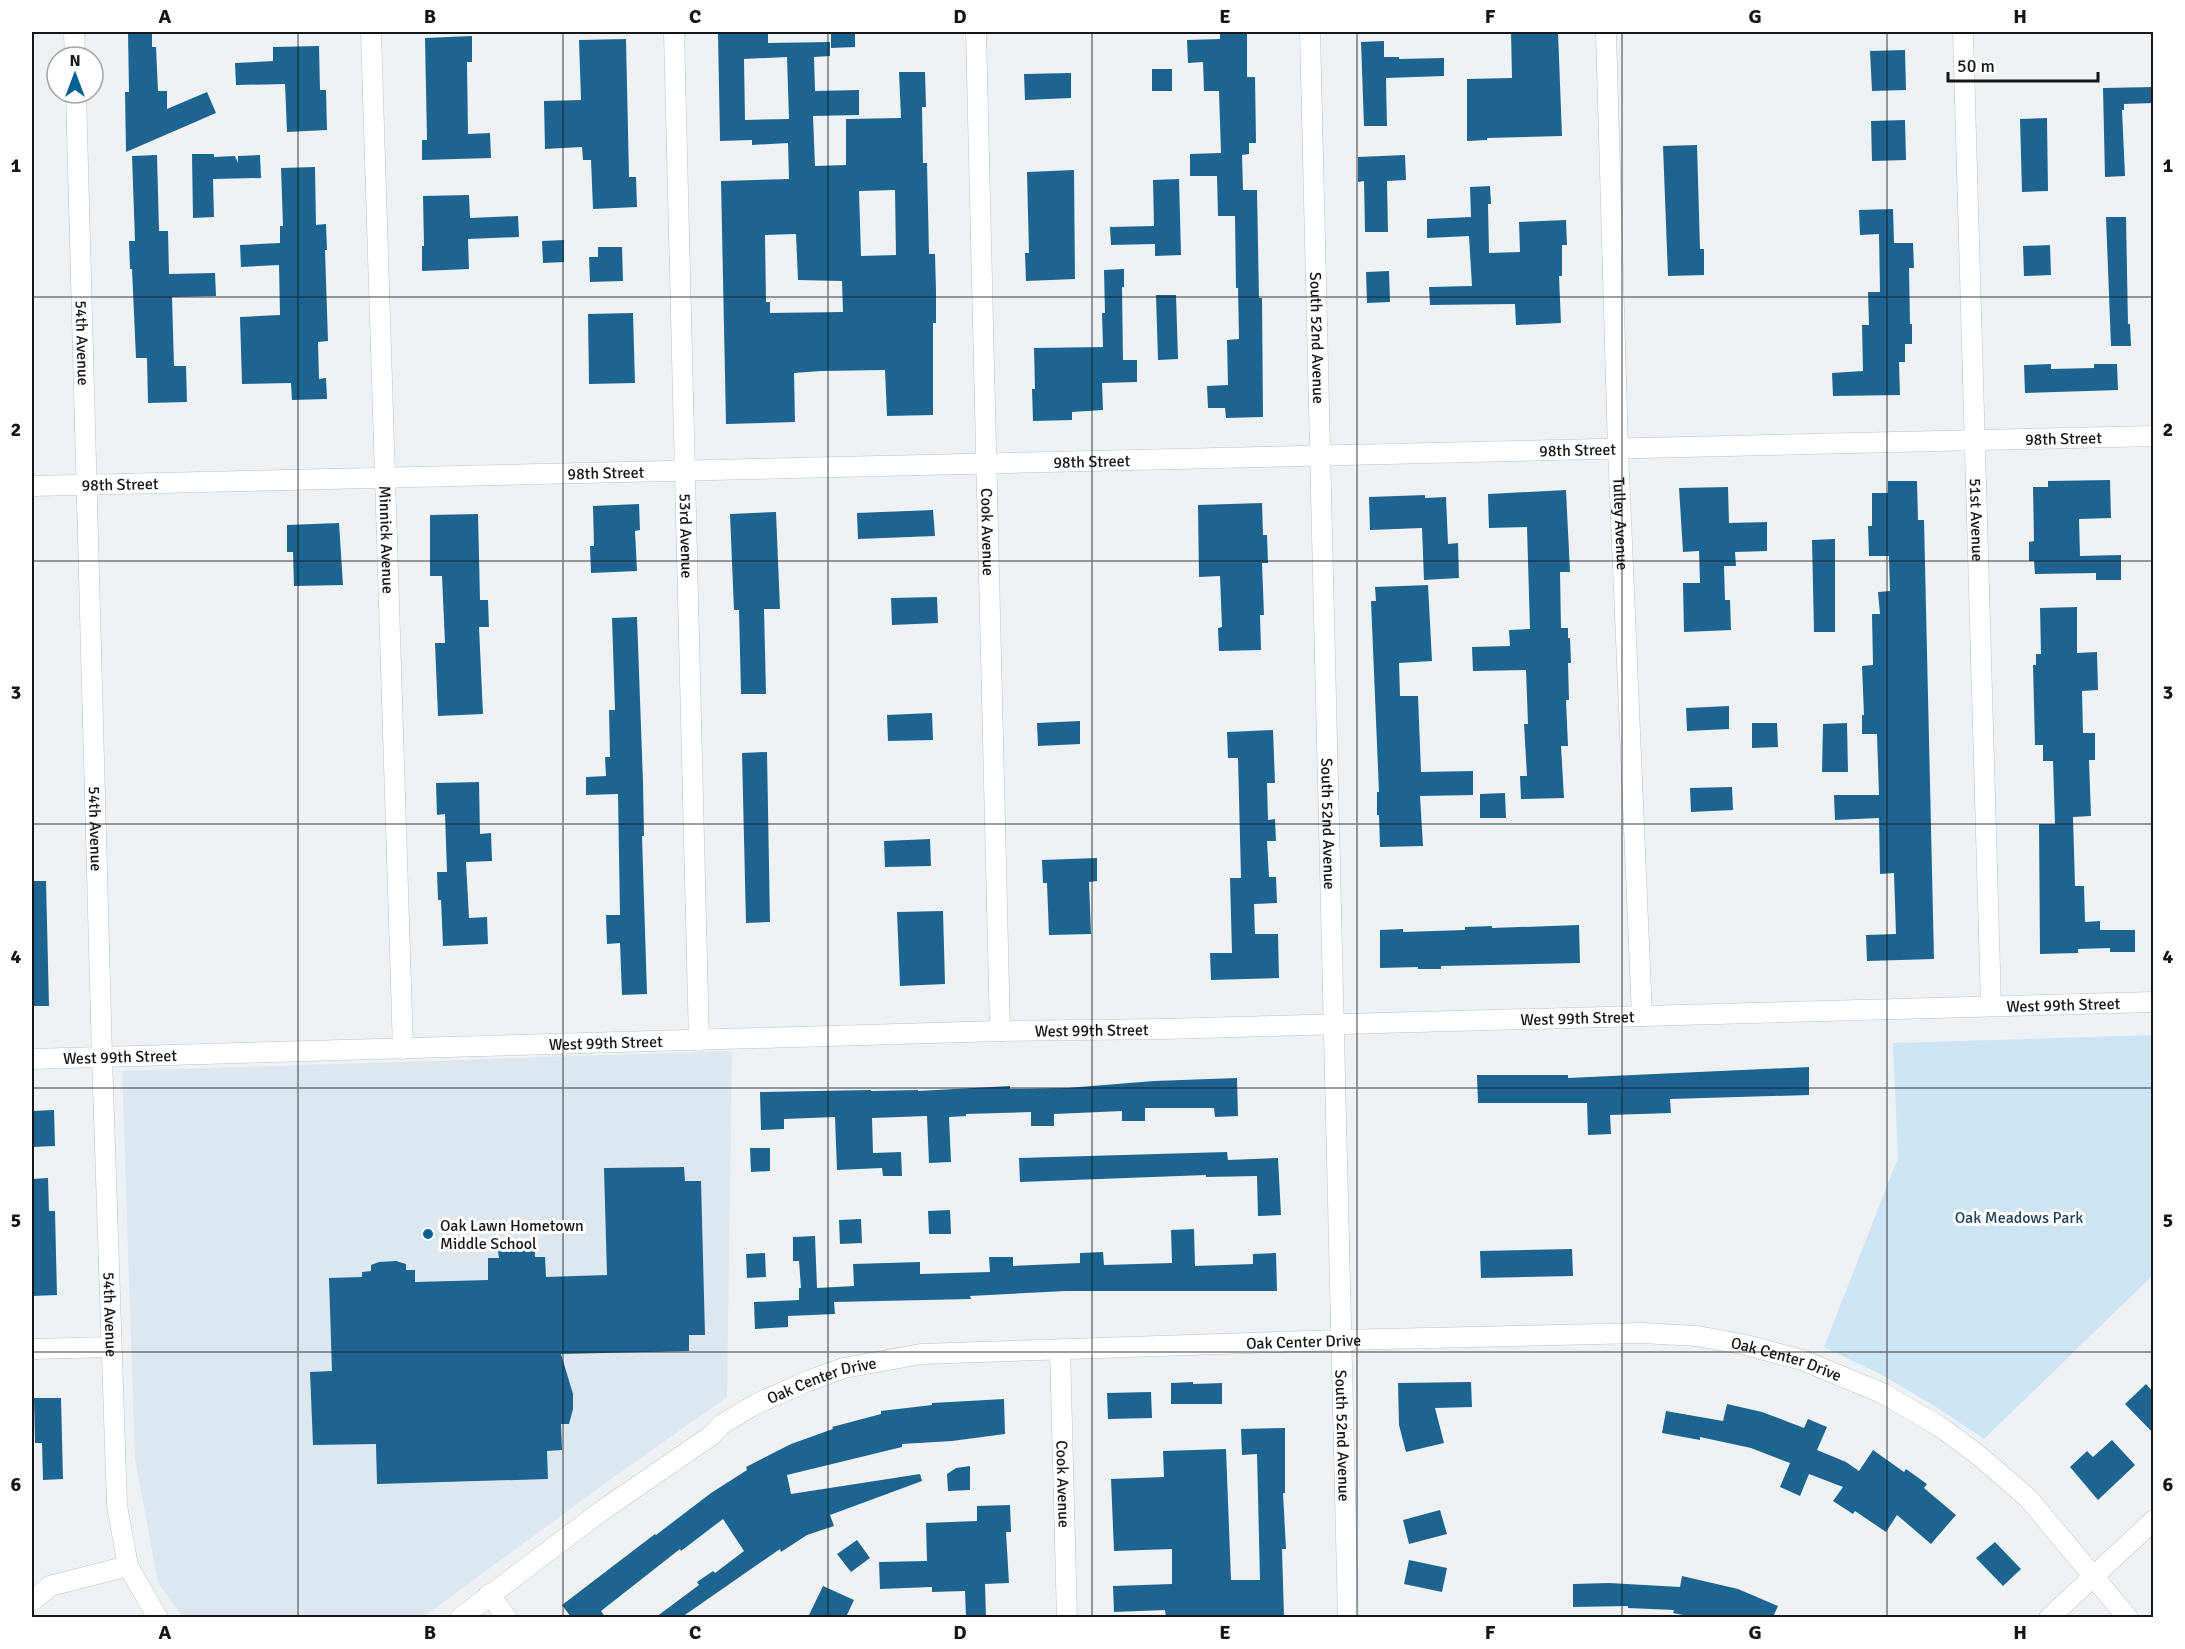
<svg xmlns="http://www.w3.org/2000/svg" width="2185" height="1649" font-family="Signika,sans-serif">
  <rect width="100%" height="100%" fill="#eff2f5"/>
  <path fill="#dde7ef" d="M732,1051l-5,346 -120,85 -184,135h-240l-25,-34 -23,-125 -13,-387z"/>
  <path fill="#cde4f5" d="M2153,1035v240l-169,164 -51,-34 -51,-30 -58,-28 74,-189 -5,-115z"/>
  <path fill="#1d6590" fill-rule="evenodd" d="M128,32h24v15h4l2,44h9v18l40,-17 9,21 -90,39 -1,-60h4z
    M768,32v11l62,-1v14l-16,1 1,34 44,-1v25l-46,1 2,50 31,-1v-46l55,-1 -2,-46h26l1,35h-4l1,56h4l2,91h6l1,37v32h-3v92l-46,1 -2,-46 -64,1 -27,2 1,49 -69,2 -5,-243 68,-2 -1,-36 -36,2v-5l-32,1 -2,-108zM787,57l2,62 -44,1 -1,-61zM895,190l1,65 -35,1 -2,-65zM796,234l2,46 44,1 1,31 -73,1v-11h-4l-1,-67z
    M831,32h24v15l-24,1z
    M1220,32h27v45h8l1,66h-7v11l-7,1 1,35h14l2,108h3l1,119 -37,1 -1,-10h-17l-1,-22 21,-1 -1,-45 12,-1 -1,-51h-2l-1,-72h-17l-1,-40h-27v-22l31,-1 -2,-62h-15l-1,-29 -15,1 -1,-23 33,-1z
    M1511,32h47l4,104 -75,2v2l-20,1v-62l45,-1z
    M472,36v26h-5l1,72 22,-1 1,25 -69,2v-20h5l-2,-102z
    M626,39l3,138h7l1,30 -44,2 -2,-49h-8l-1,-13 -37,2 -1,-48 37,-1 -2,-60z
    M1384,41v16h15v2l45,-1v18l-58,2 1,48h-23l-3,-84z
    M319,46l1,44h6l1,40 -40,2 -2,-48 -49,1 -1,-22 38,-2v-14z
    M1905,50l1,40 -34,1 -2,-40z
    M1152,69h20v22h-20z
    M1071,73v25l-46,2 -1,-26z
    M2154,87v16l-30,1v6h-2l3,66 -20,1 -2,-89z
    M2047,118l1,73 -26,1 -2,-73z
    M1905,120l1,40 -34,1 -1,-40z
    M1697,145l3,104h4v26l-36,1 -5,-130z
    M192,154h22v3l21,-1 3,7v-7l22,-1 1,23 -48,1 1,38 -21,1z
    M157,155l2,76h9l1,43 46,-1 1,23 -44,1 2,69h12l1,36 -39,1 -1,-45h-11l-4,-89h-2l-1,-28h6l-3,-85z
    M1405,155l1,25 -19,1 1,51h-23l-1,-51 -6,1v-25z
    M315,167l1,58 10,-1 1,26h-2l3,91 -10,1 1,37 7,-1 1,21 -35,1 -1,-17 -49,1 -2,-67 40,-2 -1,-50 -38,2 -1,-22 40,-2v-17h3l-2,-58z
    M1074,170l1,109 -49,2 -1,-28h4l-2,-81z
    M1179,179l2,76 -26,1v-12l-44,1 -1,-18 44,-1 -1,-46z
    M1490,186l1,18h-3l1,49 31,-1 -1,-30 47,-2 1,25h-5v31h-3l2,47 -45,2 -1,-21 -85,1 -1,-18 43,-1 -3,-50 -42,2v-19l44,-2 -1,-30z
    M469,195l1,23 48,-2 1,21 -51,2 1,30 -47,2v-25h2l-1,-50z
    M1893,209l1,34h19l1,25h-5l1,56h2v20h-7v18h-6l1,33 -67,1 -1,-23 31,-2 -1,-46h7l-1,-33h12l-1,-58 -19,1 -1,-25z
    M2106,217h20l2,107h2l1,22h-20z
    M564,240v22l-21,1 -1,-22z
    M2050,245l1,30 -27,1 -1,-30z
    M598,247h24l1,34 -33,1 -1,-25h9z
    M1124,269v18h-2l1,73h14v22l-35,1 1,27 -31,2v8l-39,1 -1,-32h3l-1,-41 69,-1 -1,-34h3l-1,-43z
    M1389,271l1,31 -23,1 -1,-31z
    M1156,295h20l2,64 -20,1z
    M633,313l2,70 -46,1 -1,-70z
    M2051,364v5l43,-1v-4h23l1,26 -93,3 -1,-28z
    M2110,480l1,38 -32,1 1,37 41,-1v25h-25v-7l-61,1 -1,-13h-5v-19l5,-1 -1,-54h15v-6z
    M1888,481h29l1,39h6l10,439 -67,2 -1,-26 30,-1 -2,-61 -14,1 -1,-56 -44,2 -1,-25h45l-2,-61h-15v-19h2l-2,-49 11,-1 -1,-51h8l-2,-22 12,-1 -1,-35h-20l-1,-30h4v-33h16z
    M1728,487l1,36 38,-1v29l-32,1 1,14h-12l1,34h5l1,30 -47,2 -1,-49h17l-1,-32 -16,1 -4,-64z
    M1566,490l4,82h-10l1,56h7v10h2l1,25h-3l1,37h-3l2,46h-7l3,52 -43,1 -1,-23h7l-3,-52h4l-2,-54 -53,1 -1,-24 38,-1 -1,-16 21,-1 -3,-102 -38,1 -1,-34z
    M1425,495v3l21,-1 2,47 10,-1 1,35 -35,2 -2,-52 -52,2 -1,-33z
    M1262,503l1,32h4l1,28h-6l2,52h-4l1,35 -42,1 -1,-23 4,-1 -2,-51 -21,1 -1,-72z
    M639,504l1,26 -5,1 2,40 -46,2 -1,-27h4l-1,-40z
    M933,510l2,26 -77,3 -1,-26z
    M776,512l4,97h-16l2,85h-25l-2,-84h-5l-4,-96z
    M478,514l2,86h8l1,27h-10l4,87 -45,2 -3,-73h10l-3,-67h-12v-61z
    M339,523l4,62 -49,1 -1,-34h-6v-27z
    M1835,539v93h-21l-2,-92z
    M1428,585l4,76 -33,2 1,33h18l3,76 52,-1v24l-53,1 3,50 -43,1 -1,-32h-2v-23h2l-8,-191h5l-1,-14z
    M937,597l1,26 -46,2 -1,-27z
    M2077,607v46l20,-1 1,38 -16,1 1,42h12v27h-6l2,56 -18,1 2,69h9l1,36 15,-1v9h35v22h-25v-4l-32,1v4l-38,1 -1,-130h16l-2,-63h-10v-16h-8l-2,-80h3v-11h5l-1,-46z
    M637,617l6,165 1,54h-2l5,158 -25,1 -2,-52 -13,1 -1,-29h14l-2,-121 -32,1v-18l20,-1 -1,-19h5l-1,-47h6l-3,-92z
    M1729,706v23l-42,2 -1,-23z
    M932,713l1,27 -45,1 -1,-26z
    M1080,721v23l-42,2 -1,-23z
    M1752,723h25l1,24 -26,1z
    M1847,723l1,49h-26l1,-48z
    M1273,730l2,53h-8l1,37 7,-1 1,22h-9l2,36h7l1,26 -23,1 1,30h23l1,44 -68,2 -1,-27h22l-2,-75h11l-3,-120h-10l-1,-26z
    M767,752l3,170 -24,1 -4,-170z
    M479,782l1,52 11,-1 1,28 -26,1 3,56 18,-1 1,27 -45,2 -2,-46h-3l-1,-28h10l-2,-58 -8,1 -1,-32z
    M1732,787l1,23 -42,2 -1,-24z
    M1505,793l1,25h-26v-24z
    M930,839l1,27 -46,1 -1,-26z
    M1097,858v23l-8,1 2,52 -42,1 -2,-52h-4l-1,-23z
    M32,881h14l3,125h-17z
    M943,911l2,73 -45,2 -3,-74z
    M1579,925l1,38 -139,3v3h-23v-2l-38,1v-38l23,-1v3l62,-2v-3l27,-1v2z
    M1809,1067v28l-139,4 1,14 -61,2 1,19 -23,1 -1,-32h-109l-1,-28h91v3z
    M1237,1078l1,38 -23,1 -1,-9h-69v13h-23v-10l-68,3v12h-23v-14l-65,2v2l-17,1 2,45 -22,1 -2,-47 -55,2 1,35 28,-1 1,24h-19l-1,-8 -45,2 -2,-53 -51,2v10l-23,1 -1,-38 111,-2v1l47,-1v1l92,-5v3l57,-1 87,-7z
    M54,1110l1,36 -23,1v-36z
    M750,1148h20v23l-19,1z
    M1227,1152l1,8 50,-2 3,57 -23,1 -1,-40 -51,1v-2l-186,7 -1,-24z
    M684,1167l1,14h16l4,154h-16v16l-128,3 12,40v15l-4,15h-8l1,26 -15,1 1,28 -171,5 -1,-40 -63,1 -3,-73 22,-1 -3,-93 33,-1v-5l9,-1v-6l8,-3 17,-1 10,3v6h9v12l73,-2v-22h11l-1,-7 8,-2 16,-1 13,2v7h10l1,20 61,-2 -3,-107z
    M48,1178l1,33h6l2,84 -25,1v-117z
    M950,1210l1,24h-22l-1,-23z
    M861,1219l1,24 -22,1 -1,-24z
    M1194,1229l1,37 58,-2v-10l23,-1 1,38h-211l-96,5 1,3 -137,3 1,12 -47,2v11l-33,2 -1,-27 45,-2v-12h2l-2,-27h-6v-24l22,-1 2,52 37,-2 -1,-22 67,-2v12l70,-2 -1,-15h24v9l67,-3v-10l23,-1 1,13 68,-2 -1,-33z
    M1572,1249l1,27 -92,2 -1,-27z
    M765,1253l1,24 -19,1 -1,-24z
    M1193,1382v2l29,-1v21h-51v-21z
    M1471,1382l1,25 -37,1 9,35 -38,9 -7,-27 -1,-42z
    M2146,1384l8,9v41l-29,-30z
    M1151,1392l1,26 -44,1 -1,-26z
    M34,1398h27l2,81 -20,1 -1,-37h-7z
    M1004,1399l1,35 -53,7 -50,3v3l-115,28 4,19 129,-20 2,7 -92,34 4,11 -27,9 -26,17 -1,-3 -98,68h-26l43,-32 -2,-3 16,-11 2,2 29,-22 -21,-32 -42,32 -1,-2 -79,62 4,6h-34l-9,-12 93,-71 1,1 55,-42 36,-23 -1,-3 45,-23 42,-15 -1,-2 49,-13v-3l51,-6v-2z
    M1727,1404l35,8 42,16 4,-9 19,8 -10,23 29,12 13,9 14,-21 31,22 2,-3 21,15 -3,4 32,27 -25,29 -34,-29 -11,17 -31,-21 -2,3 -20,-13 10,-14 -34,-13 -9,22 -20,-9 10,-24 -39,-15 -51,-11v3l-38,-7 4,-22 57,10z
    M1285,1428v65h-2l3,56h-4l2,68h-118l-1,-7 -51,2 -1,-26 59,-2v-35l-58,2 -3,-72 53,-2 -1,-26 63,-2 5,131h29l-3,-126 -15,1 -1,-26z
    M2112,1440l23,25 -37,35 -28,-33 17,-16 6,6z
    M970,1466v24l-22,1 -1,-17 9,-6z
    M1010,1505l1,27h-5l3,51 -24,1 1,33h-20l-1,-26 -33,1v-5l-52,2 -1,-27 48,-1 -1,-38 51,-2v-15z
    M1440,1510l7,24 -38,10 -6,-24z
    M857,1540l13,18 -19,14 -14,-18z
    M1995,1542l26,27 -18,17 -27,-28z
    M1409,1560l38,8 -5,24 -38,-8z
    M1682,1576l56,13 40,17 -5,11h-80l-20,-4 1,-3 -46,-2v-2l-55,1v-23l36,-1 71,4z
    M823,1586l31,14 -8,17h-38z"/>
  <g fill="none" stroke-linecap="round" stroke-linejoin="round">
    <defs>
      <g id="minor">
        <path d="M74,32l1,25"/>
        <path id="s1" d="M371,32l32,1017"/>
        <path id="s2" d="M674,32l25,1009"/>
        <path id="s3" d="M976,32l24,999"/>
        <path id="s4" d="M1310,32c14,528 23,1057 38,1586"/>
        <path id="s5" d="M1606,32l12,417 24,567"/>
        <path id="s6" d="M1963,32l28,974"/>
        <path id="s7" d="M76,93l26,964 15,449 11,60 30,52"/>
        <path id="s8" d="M32,486l2122,-50"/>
        <path id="s9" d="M32,1059l968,-28 163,-2 991,-27"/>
        <path d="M32,1349l79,-2"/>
        <path id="s10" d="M1060,1350l7,268"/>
        <path d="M489,1594l18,24"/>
        <path d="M32,1601l18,-15 78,-20"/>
        <path id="s11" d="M460,1618l140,-106 112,-77 10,-11 34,-20 52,-23 36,-13 77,-14 419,-14 302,-7 55,3 45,8 60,16 80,33 57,33 38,28 51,44 100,120"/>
        <path d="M2049,1618l105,-98"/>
      </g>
    </defs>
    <use href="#minor" stroke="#bdc0c3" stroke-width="21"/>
    <use href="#minor" stroke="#fff" stroke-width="20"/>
  </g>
  <path fill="none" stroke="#141617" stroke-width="1.5" stroke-opacity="0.55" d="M298,32v1586M563,32v1586M828,32v1586M1092,32v1586M1357,32v1586M1622,32v1586M1887,32v1586M32,297h2122M32,561h2122M32,824h2122M32,1088h2122M32,1352h2122"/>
  <circle fill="#016191" stroke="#fff" stroke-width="2" cx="428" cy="1234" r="6"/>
  <g text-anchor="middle" stroke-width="6" stroke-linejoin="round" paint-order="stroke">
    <g font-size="16" fill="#141617" stroke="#fff">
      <text dy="6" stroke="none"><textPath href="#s4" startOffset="306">South 52nd Avenue</textPath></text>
      <text dy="6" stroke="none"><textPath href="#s7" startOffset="250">54th Avenue</textPath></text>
      <text dy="6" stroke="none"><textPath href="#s8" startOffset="2032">98th Street</textPath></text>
      <text dy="6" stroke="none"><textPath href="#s8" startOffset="1546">98th Street</textPath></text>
      <text dy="6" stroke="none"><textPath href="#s8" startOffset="1060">98th Street</textPath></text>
      <text dy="6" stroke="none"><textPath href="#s8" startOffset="574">98th Street</textPath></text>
      <text dy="6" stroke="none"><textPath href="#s8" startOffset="88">98th Street</textPath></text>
      <text dy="6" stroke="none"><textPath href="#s6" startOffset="488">51st Avenue</textPath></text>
      <text dy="6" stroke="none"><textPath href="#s5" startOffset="492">Tulley Avenue</textPath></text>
      <text dy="6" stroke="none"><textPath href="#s3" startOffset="500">Cook Avenue</textPath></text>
      <text dy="6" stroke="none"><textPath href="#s2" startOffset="504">53rd Avenue</textPath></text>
      <text dy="6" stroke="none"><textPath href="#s1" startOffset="508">Minnick Avenue</textPath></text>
      <text dy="6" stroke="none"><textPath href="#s4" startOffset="792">South 52nd Avenue</textPath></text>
      <text dy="6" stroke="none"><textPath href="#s7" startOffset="736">54th Avenue</textPath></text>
      <text dy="6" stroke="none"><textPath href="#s9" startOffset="2032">West 99th Street</textPath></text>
      <text dy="6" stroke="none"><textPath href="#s9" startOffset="1546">West 99th Street</textPath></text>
      <text dy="6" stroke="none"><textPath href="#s9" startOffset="1060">West 99th Street</textPath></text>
      <text dy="6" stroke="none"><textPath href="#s9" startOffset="574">West 99th Street</textPath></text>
      <text dy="6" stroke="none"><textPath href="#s9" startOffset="88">West 99th Street</textPath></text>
      <text dy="6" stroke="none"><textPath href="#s7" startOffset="1222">54th Avenue</textPath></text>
      <text dy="6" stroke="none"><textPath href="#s11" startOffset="922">Oak Center Drive</textPath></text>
      <text dy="6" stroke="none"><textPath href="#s11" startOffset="1408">Oak Center Drive</textPath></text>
      <text dy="6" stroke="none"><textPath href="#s11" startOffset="436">Oak Center Drive</textPath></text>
      <text dy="6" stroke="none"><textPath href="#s4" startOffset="1404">South 52nd Avenue</textPath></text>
      <text dy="6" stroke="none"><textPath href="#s10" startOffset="134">Cook Avenue</textPath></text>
    </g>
    <g font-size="16" fill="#1b415a" stroke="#fff">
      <text x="2019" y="1223">Oak Meadows Park</text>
    </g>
    <g font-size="16" fill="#141617" stroke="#fff" text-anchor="start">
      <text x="440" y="1231">Oak Lawn Hometown<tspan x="440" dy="18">Middle School</tspan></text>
    </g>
  </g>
  <rect width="2185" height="1649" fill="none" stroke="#ffffff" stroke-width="66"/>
  <g transform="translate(75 75)"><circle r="28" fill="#ffffff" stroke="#a1a2a2" stroke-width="1.5"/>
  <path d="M0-4.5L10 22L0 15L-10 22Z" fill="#016191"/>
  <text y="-9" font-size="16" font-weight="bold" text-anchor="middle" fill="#141617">N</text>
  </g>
  <path d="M1948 72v9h150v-9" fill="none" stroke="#141617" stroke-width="3"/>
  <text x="1957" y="72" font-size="18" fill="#141617" stroke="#ffffff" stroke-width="4.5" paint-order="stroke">50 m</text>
  <rect x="33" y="33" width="2119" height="1583" fill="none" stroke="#141617" stroke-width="2"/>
  <g font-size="20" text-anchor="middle" font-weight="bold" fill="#141617">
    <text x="165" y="23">A</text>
    <text x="430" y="23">B</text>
    <text x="695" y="23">C</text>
    <text x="960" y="23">D</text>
    <text x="1225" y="23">E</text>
    <text x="1490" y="23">F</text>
    <text x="1755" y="23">G</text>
    <text x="2020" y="23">H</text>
    <text x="16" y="172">1</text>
    <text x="2168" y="172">1</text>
    <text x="16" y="436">2</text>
    <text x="2168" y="436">2</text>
    <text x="16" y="699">3</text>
    <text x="2168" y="699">3</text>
    <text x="16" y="963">4</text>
    <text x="2168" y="963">4</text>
    <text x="16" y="1227">5</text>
    <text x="2168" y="1227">5</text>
    <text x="16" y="1491">6</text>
    <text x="2168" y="1491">6</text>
    <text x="165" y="1639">A</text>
    <text x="430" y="1639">B</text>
    <text x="695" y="1639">C</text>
    <text x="960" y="1639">D</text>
    <text x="1225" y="1639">E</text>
    <text x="1490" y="1639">F</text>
    <text x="1755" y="1639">G</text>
    <text x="2020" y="1639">H</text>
  </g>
</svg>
